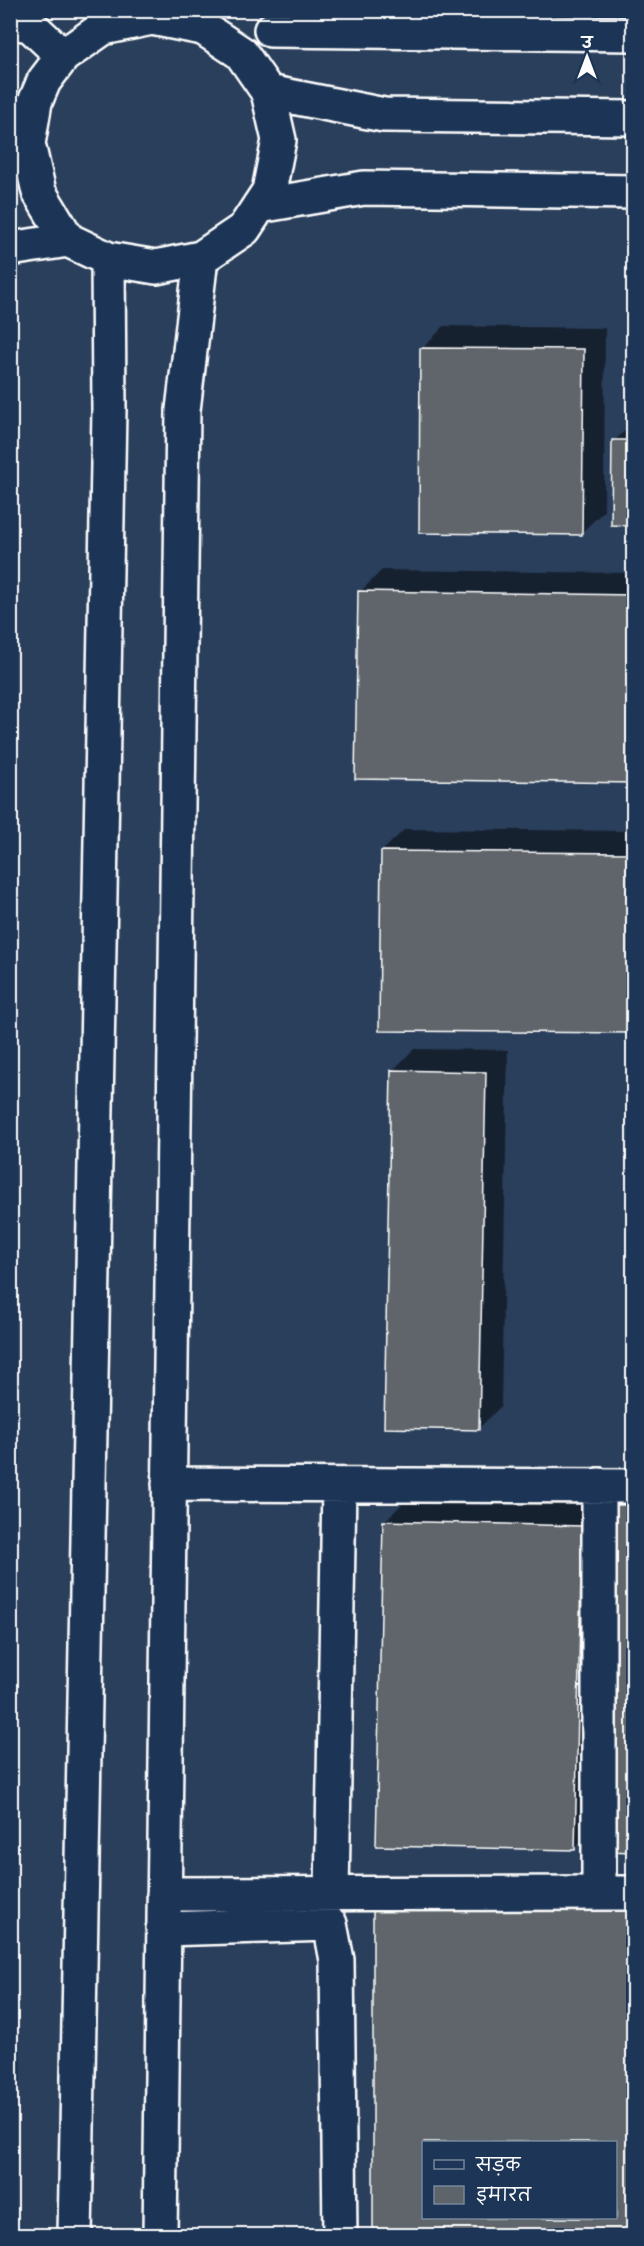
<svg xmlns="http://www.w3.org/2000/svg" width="644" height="2246" font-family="'Indie Flower','Playpen Sans Deva',sans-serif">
  <rect width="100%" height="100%" fill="#2a3f5b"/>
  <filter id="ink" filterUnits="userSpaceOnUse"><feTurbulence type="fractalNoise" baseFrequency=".0167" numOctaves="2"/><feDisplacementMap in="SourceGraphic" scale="12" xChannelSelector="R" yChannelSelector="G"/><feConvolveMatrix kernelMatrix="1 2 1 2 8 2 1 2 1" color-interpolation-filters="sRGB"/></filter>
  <g filter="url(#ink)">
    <path fill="#0007" fill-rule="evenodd" d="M444,326l161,2 -1,183 -23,22 -159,-184z
      M634,422v102l-20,-83z
      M382,570l252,3v208l-274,-189z
      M405,829l229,2v201l-252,-181z
      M414,1049l94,1 -7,356 -22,22 -87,-357z
      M634,1487v363l-20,-344z
      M406,1500l197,4 -7,323 -22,22 -190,-327z
      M397,1889h237v347h-259v-324zM424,2142h192v76h-192z"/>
    <path fill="#5e656a" stroke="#fff" stroke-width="1.5" fill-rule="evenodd" d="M420,348l164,1 -2,186 -163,-2z
      M612,440h22v86l-23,-1z
      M358,591l276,4v188l-279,-4z
      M381,851l253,2v180l-255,-2z
      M391,1070l95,2 -7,358 -95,-2z
      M613,1505h21v347l-29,-1z
      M383,1521l199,5 -7,324 -199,-4z
      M373,1911h261v325h-261zM424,2142h192v76h-192z"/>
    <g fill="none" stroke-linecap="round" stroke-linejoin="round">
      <defs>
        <path id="minor" d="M152,18l51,10 38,25 27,39 11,48 -10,51 -25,38 -43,29 -45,9 -48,-8 -40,-19 -29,-48 -11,-48 7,-42 9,-21 19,-25 40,-28z
          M10,22l20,3 33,31
          M271,30l363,4
          M268,92l116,23 250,3
          M259,206l105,-18 270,4
          M10,249l58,-9
          M169,1484l465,2
          M599,1485v408
          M164,1894l470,-1
          M332,1894l7,-409
          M163,1929l167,-5 7,36 3,276
          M75,2236l34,-1826 -1,-151
          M160,2236l23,-1826 18,-152"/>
      </defs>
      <use href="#minor" stroke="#fff" stroke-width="38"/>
      <use href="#minor" stroke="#1d3557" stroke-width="33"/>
    </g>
  </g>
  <rect width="644" height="2246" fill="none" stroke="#1d3557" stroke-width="36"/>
  <rect x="18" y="18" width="608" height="2210" fill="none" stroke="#fff" stroke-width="2" filter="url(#ink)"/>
  <rect x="422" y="2141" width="195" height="78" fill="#1d3557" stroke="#77869a" stroke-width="1.5"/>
  <rect x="434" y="2160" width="30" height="9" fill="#1d3557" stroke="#77869a" stroke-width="1.5"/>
  <text x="476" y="2171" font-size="18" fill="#ffffff">सड़क</text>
  <rect x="434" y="2186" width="30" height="18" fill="#5e656a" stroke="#77869a" stroke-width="1.5"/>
  <text x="476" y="2201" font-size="18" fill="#ffffff">इमारत</text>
  <g transform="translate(587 57)" stroke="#1d3557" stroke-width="4.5" paint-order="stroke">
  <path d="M0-4.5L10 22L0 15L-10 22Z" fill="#ffffff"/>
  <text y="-9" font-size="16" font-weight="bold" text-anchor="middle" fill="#ffffff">उ</text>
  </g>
</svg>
